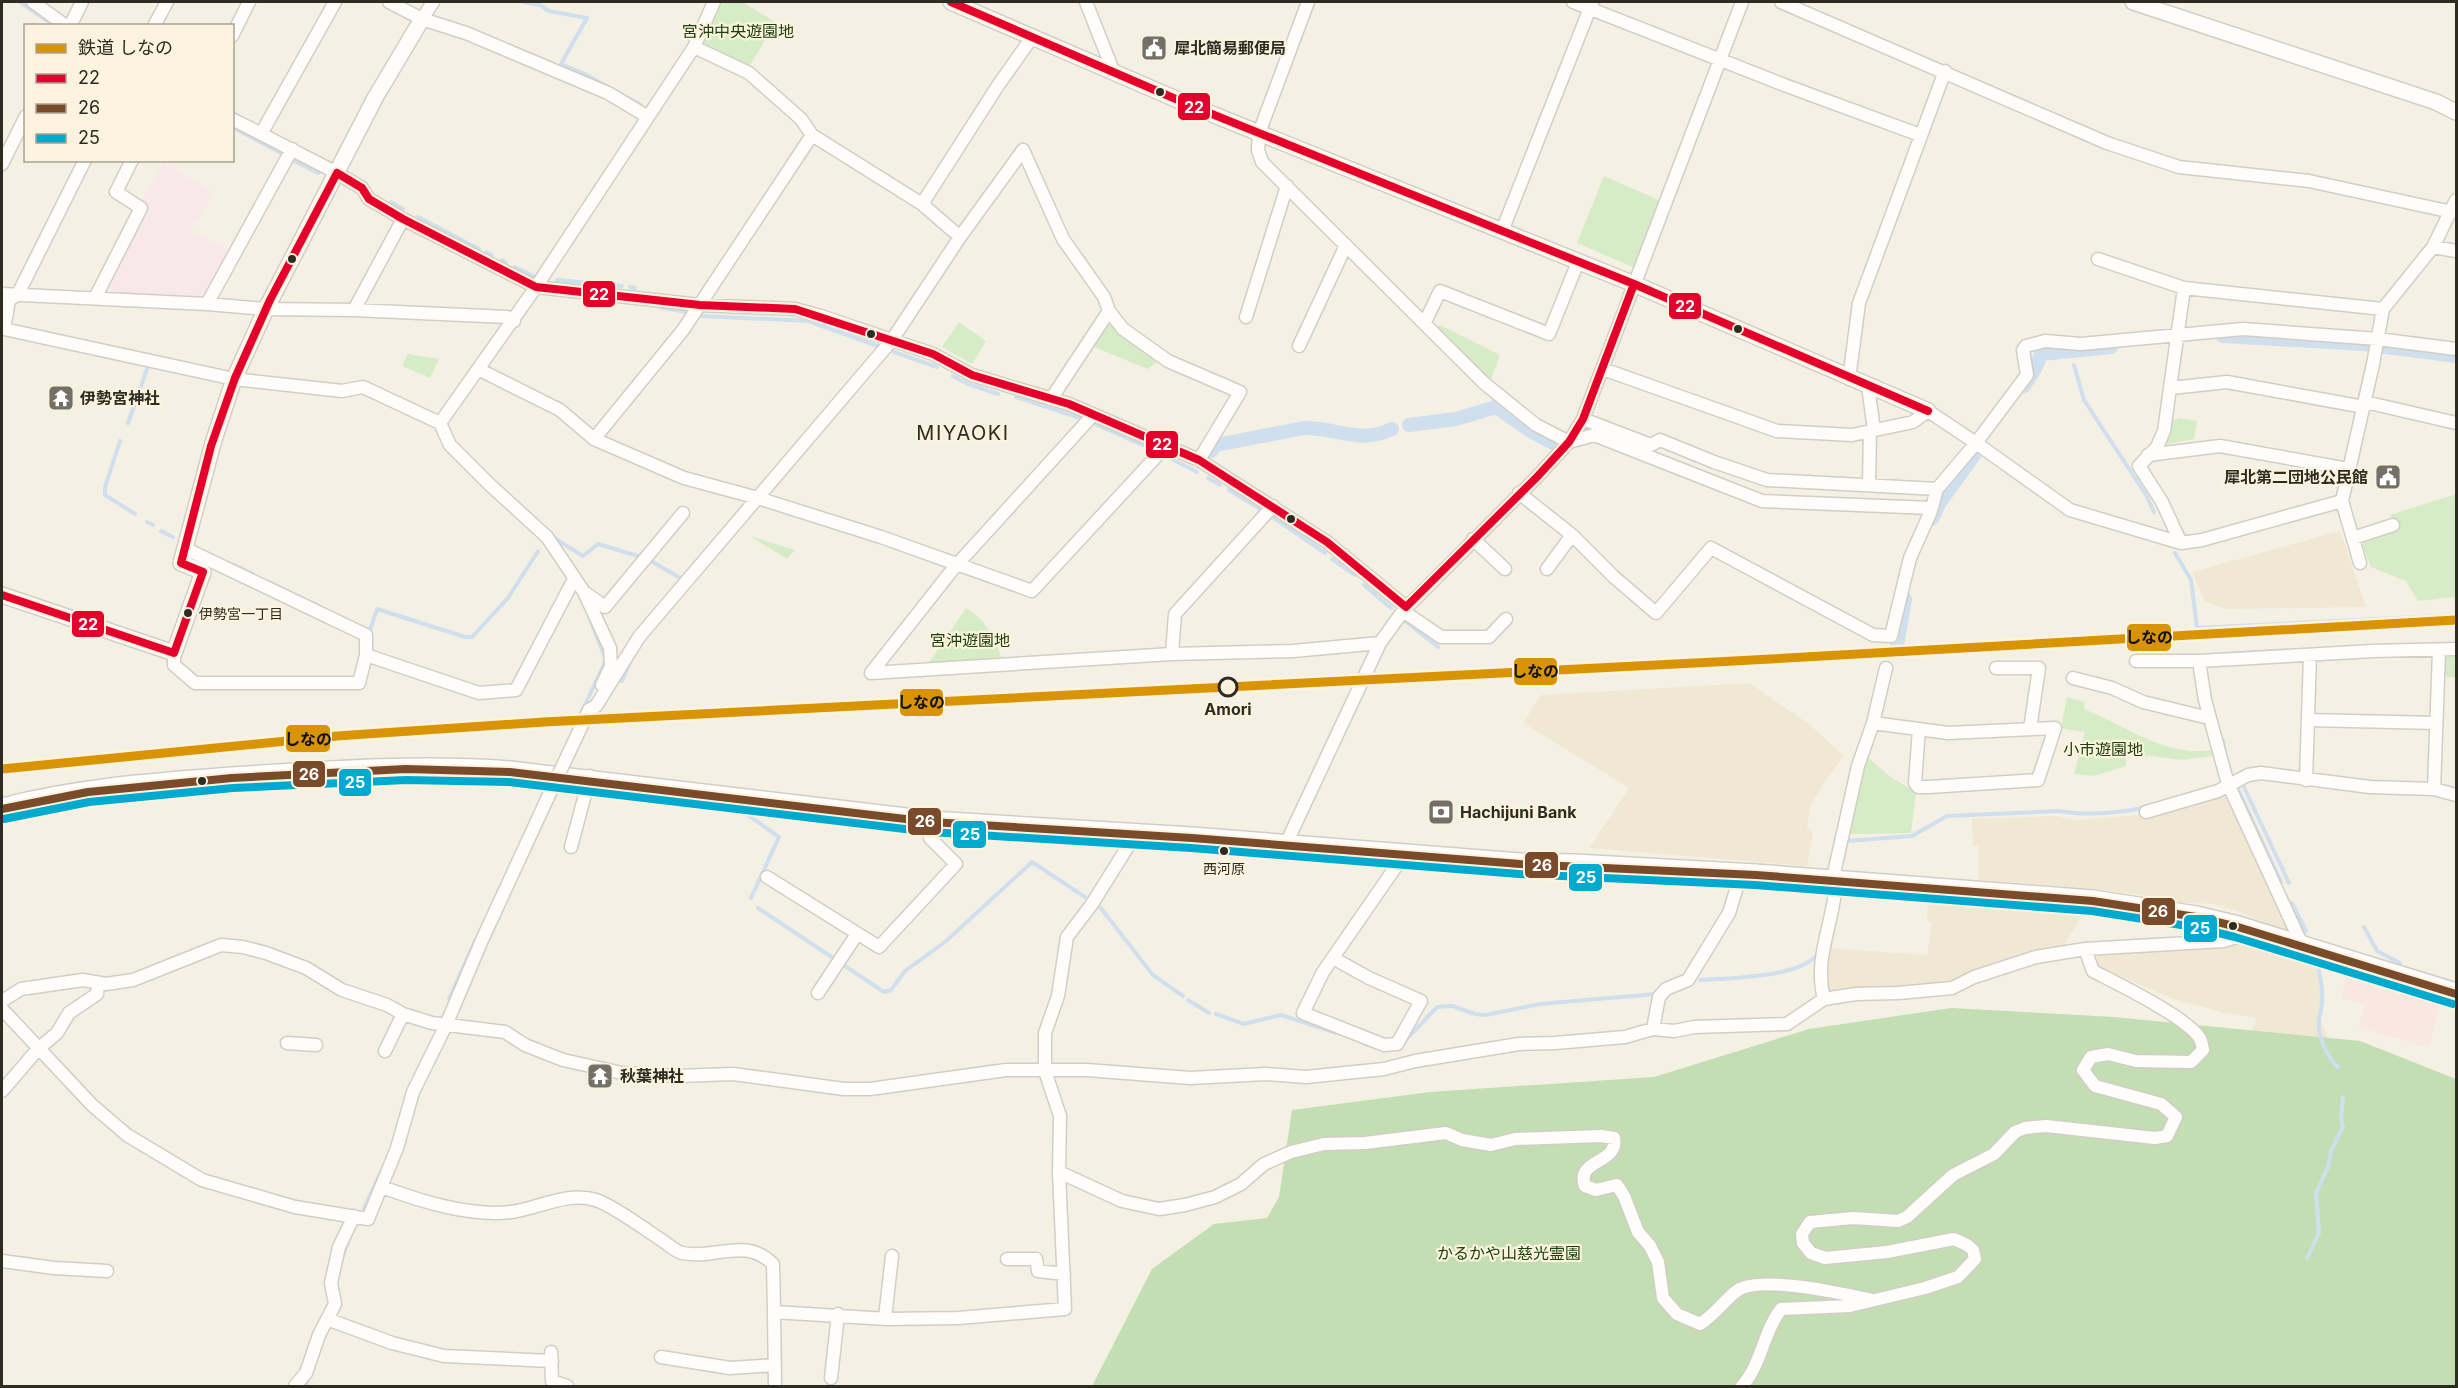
<svg xmlns="http://www.w3.org/2000/svg" width="2458" height="1388" font-family="Inter,'Noto Sans JP',sans-serif">
  <rect width="100%" height="100%" fill="#f5f0e4"/>
  <path fill="#f9e8e2" d="M2348,973l92,28 -11,47 -71,-21 7,-22 -24,-8z"/>
  <path fill="#f0e8d3" d="M2340,531l26,76 -140,2 -21,-7 -13,-30z
    M1749,683l60,41 35,32 -19,25 -14,23 -4,23 6,7 -6,32 -218,-18 40,-60 -106,-65 18,-28z
    M2224,794l40,85 25,45 -4,8 -44,-20 -29,-8 -42,-2 -2,-3 -70,-10 -119,-9 -1,-34h-5l-1,-27 84,-3 20,4 75,-6z
    M1928,900l43,2 113,10 -20,33 -46,10 -42,16 -18,11 -126,12 -8,-6 3,-40 100,7 5,-33 -5,-1z
    M2248,942l68,21 6,32 -2,22 11,28 -86,14 11,-41 -35,-6 -50,-14 -70,-30 -5,-6 2,-9z"/>
  <path fill="#f8e8e9" d="M164,163l50,30 -24,38 42,20 -26,45 -101,-4 43,-86 -7,-4z"/>
  <path fill="#d6ecc7" d="M721,2h21l34,20 -27,45 -48,-22z
    M1604,176l57,25 -26,67 -58,-25z
    M959,322l27,19 -14,23 -30,-17z
    M1106,323c5,1 45,32 51,39l-9,7 -57,-23z
    M1440,325l60,30 -10,27 -54,-54z
    M408,354l31,5 -9,19 -28,-12z
    M2179,418l18,3 -3,18 -27,5 -2,-7 8,-16z
    M2456,494v103l-38,4 -12,-20 -35,-14 -9,-24 33,-12 -5,-16z
    M750,536l45,14 -8,9z
    M966,608c20,12 29,30 36,51l-74,5z
    M2456,652v26l-13,-2v-13l6,-10z
    M2067,697l18,5 -1,7c42,17 81,48 128,41l1,6 -31,4 -56,-7v13l-32,10 -20,-2 11,-42 -24,-4z
    M1866,756l26,22 24,14 -5,41 -65,1z"/>
  <path fill="#c2deb2" d="M1951,1008l163,9 246,24 96,38v307h-1364l60,-117 62,-45 53,-6 12,-21 13,-87 138,-18 224,-15 155,-48z"/>
  <g fill="none" stroke-linecap="round" stroke-linejoin="round">
    <path stroke="#cfdfee" stroke-width="4" d="M20,2l35,24
      M523,2l17,3 9,6 38,7 -26,46 22,9 58,32
      M232,127l49,26
      M291,159l27,14
      M391,202l12,7
      M418,217l61,32
      M486,252l6,3
      M502,260l4,3
      M515,267l22,11
      M557,280l65,6
      M630,287l5,1
      M659,307l27,5
      M701,316l107,5 70,25
      M894,352l43,15
      M2074,365l10,35 62,95 8,17
      M953,376l15,8 30,10
      M1016,397l64,21
      M128,423l19,-54
      M1097,425l50,22
      M120,441l-15,46v8l30,19
      M1166,456l31,16
      M1208,478l12,7
      M1229,490l33,20
      M1271,516l54,37
      M147,522l6,3
      M161,531l12,6
      M554,538l29,18 15,-12 40,12
      M2175,553l16,27 6,48 259,-13
      M1332,559l23,16
      M651,561l31,18
      M234,565l19,9
      M269,582l50,24
      M1364,585l27,23
      M1405,621l33,26
      M370,630l7,-21 88,28h7l36,-39 30,-47
      M622,681l8,-19
      M577,722l29,-62 -15,-38
      M2223,741l2,12
      M2236,785l45,97
      M2243,785l46,98
      M745,813l34,24 -28,61
      M1847,841l65,-5 35,-20 113,-5c24,5 62,2 86,-4
      M2292,903l14,28
      M1100,907l53,68 30,21
      M758,908l126,84 7,-2 14,-19 40,-29 87,-80 53,35
      M2364,927l13,24 23,12
      M2318,965c1,9 4,18 4,27 1,10 -1,19 -3,28 -2,14 8,38 19,47
      M1700,980c28,-2 104,-2 119,-28
      M449,999l27,-60
      M1188,1000l21,13
      M1216,1014l28,10 37,-9 56,18
      M1401,1045l36,-38 15,-1 23,8 11,1 54,-11 116,-10
      M364,1208l16,-34
      M342,1258l8,-21
      M2307,1258l12,-25 -3,-40 12,-26 3,-16 12,-24 -2,-9 2,-21
      M306,1386l3,-10"/>
    <path stroke="#cfdfee" stroke-width="14" d="M2223,336l140,8 93,12
      M2024,386l12,-19 5,-13 70,-7
      M1409,425l47,-6 40,-12 36,25 23,12
      M1211,451l5,-6 88,-17c33,-1 54,17 88,1
      M1932,519l7,-15 38,-53
      M1897,645l8,-46"/>
    <defs>
      <path id="minor" d="M33,2l33,24
        M389,2l33,17 44,14 142,60 40,24
        M1086,2l28,71
        M1308,2l-49,131 -1,17 4,12 222,221 52,42 33,17 25,-7 168,66 169,7
        M1573,2l214,84 133,49
        M1781,2l326,141 72,24 130,14 143,31
        M422,19l11,-17
        M70,26l12,-24
        M154,26l13,-24
        M232,36l17,-34
        M694,47l55,26 52,46 11,16 110,69 38,33
        M232,119l105,54 25,15 7,11 34,20 133,68 164,18 95,4 26,7 112,38 39,21 97,29 130,56 128,82 79,65
        M261,134l74,-132
        M85,160l-67,134 -9,6 -5,29 230,50 108,12 21,-4 77,36 10,22 39,39 58,53 37,55 26,56 1,18 -9,19
        M2,164l24,-48
        M922,204l77,-120 34,-48
        M1502,231l90,-228
        M2433,247l23,4
        M2098,259l86,29
        M2,294l205,10 59,5 88,1 153,7 7,4
        M95,298l46,-90 -25,-16 16,-32
        M207,304l85,-155
        M354,310l49,-91
        M1246,317l41,-131
        M1425,322l15,-31 109,43 29,-72
        M1299,346l47,-101
        M1603,369l174,62 75,4 61,-13 15,-11 48,32 94,67 111,33 21,-3 140,-39 31,-137 10,-55 50,-62 23,-47
        M480,370l80,40 34,29 90,39 74,20 123,39 151,54 134,-145
        M1849,379l10,-76 86,-232
        M1868,386l6,44
        M2171,388l56,-6 137,25
        M1051,399l58,-88
        M2365,402l91,21
        M1583,419l68,26 9,-5 54,22 53,18 170,9
        M440,423l96,-136 158,-240 20,-45
        M594,439l89,-109 129,-195
        M2148,455l72,-9 128,23
        M1869,484l1,-53
        M1519,493l53,42 42,42 42,36 55,-65 162,87 18,1 19,-78 21,-47 6,-22 39,-46 51,-68 -4,-25 3,-4 19,-5 36,3 162,-15 135,10 78,10
        M2342,501l18,62
        M2353,538l40,-13
        M1473,539l32,30
        M2181,543l-19,-41 -23,-36 18,-19 7,-16 20,-143 199,21
        M1547,569l25,-34
        M584,592l21,15 78,-94
        M1403,611l38,26h48l17,-18
        M174,653v12l21,18h164l7,-28v-20l-182,-87
        M1172,654l3,-40 98,-108
        M366,655l113,38 37,-3 58,-111
        M2136,661h63l174,-10 83,-2
        M2199,661l6,39 23,84 75,163
        M1996,668h43l-9,61
        M871,673l301,-19 121,-3 87,-8
        M871,673l82,-104 140,-154
        M2073,678l39,10 31,14 66,16
        M589,710l7,-4 43,-69 253,-297 68,-103 63,-87 40,89 41,58 5,14 14,18 45,32 72,31 -41,68
        M2308,720l128,3
        M1873,723l75,10 107,-5 -17,52 -109,7h-11l-3,-4 4,-54
        M2306,780l4,-125
        M2434,789l5,-139
        M2146,812l72,-21 30,-16 13,-2 109,14 64,2 22,6
        M1135,835l-43,69 -25,33 -9,59 -13,37v38l15,45 -1,56 63,29 37,8 26,-4 30,-8 26,-13 23,-20 27,-12 33,-8 41,-1 81,-10 16,7 29,5 24,-6 86,-3 13,2c5,26 -39,21 -29,48l11,4 21,-5 7,11 14,36 12,14 8,16 5,36 14,16 23,10c16,-10 25,-25 38,-34 23,-15 107,4 134,10
        M1285,846l95,-203 23,-32 134,-134 32,-35 14,-23 159,-417
        M571,847l19,-71
        M767,877l112,70 77,-83 -26,-26 1,-16
        M1333,958l36,20 52,23 -24,43 -13,1 -81,-32 20,-41 74,-107v-9
        M818,993l39,-59
        M1824,999c-10,-38 7,-71 11,-107 1,-6 -1,-13 -1,-19l24,-107 15,-43 13,-55
        M2,1001l19,-12 62,-9 23,4 27,-4 88,-35 22,2 23,6 40,15 36,22 45,15 16,9 29,9 73,9 20,13 38,15 59,13 56,3 55,-2 111,15h26l136,-19h81l103,8 76,-4 40,3 78,-8 31,-8 104,-17 36,-1 70,-6 28,-8 21,2 20,-4 93,-3 37,-25 32,-5 42,-1 54,-5 22,-11 62,-20 49,-8 138,-8 11,-3 4,-11
        M2,1009l90,96 35,30 75,45 93,27 73,12 29,-71 16,-56 33,-67 36,-85 66,-143
        M1653,1029l6,-32 7,-8 22,-9 41,-67 8,-26 1,-12
        M287,1043l29,2
        M385,1051l18,-37
        M2,1091l36,-42 19,-16 12,-20 28,-19 1,-11
        M382,1187c38,14 88,30 129,25 29,-4 57,-21 85,-12 18,6 50,30 67,41 6,4 12,10 19,12 34,7 63,-17 91,11l1,48 113,7 71,-1 107,-9 -6,-137
        M1007,1259h29l2,12 26,3
        M2,1261l52,7 53,3
        M774,1312l1,74
        M885,1318l7,-62
        M327,1319l65,24 52,13 108,5
        M551,1352l1,29 15,5
        M661,1357l69,11 45,-3
        M831,1378l7,-64
        M295,1386l11,-13 13,-38 16,-31 -4,-21 8,-36 15,-31
        M1742,1386c20,-22 21,-54 39,-77l69,-3 75,-18 33,-11 17,-18 -2,-9 -6,-5 -13,-6 -67,13 -62,6 -14,-5 -8,-10 -1,-9 8,-12 43,-4 45,3 9,-4 46,-42 41,-21 21,-22 10,-4 21,-2 109,12 12,-2 9,-19 -15,-13 -66,-18 -12,-16 8,-13 17,-3 28,7 55,1 12,-12c-1,-5 -1,-9 -4,-13 -15,-21 -81,-53 -106,-66l-8,-22"/>
      <path id="tertiary" d="M951,2l241,104 442,178 294,127
        M2133,2l303,100 20,10
        M2,595l172,58 29,-81 -22,-9 32,-120 21,-64 32,-70 109,-211 47,-79"/>
      <path id="trunk" d="M2,809c78,-20 150,-25 230,-31 93,-6 185,-13 278,-6l421,50 261,16 328,26 55,1 181,10 337,26 103,16 42,10 218,67"/>
    </defs>
    <use href="#minor" stroke="#d2cec5" stroke-width="15"/>
    <use href="#tertiary" stroke="#d2cec5" stroke-width="18"/>
    <use href="#trunk" stroke="#d2cec5" stroke-width="24"/>
    <use href="#minor" stroke="#fefdfb" stroke-width="12"/>
    <use href="#tertiary" stroke="#fefdfb" stroke-width="15"/>
    <use href="#trunk" stroke="#fefdfb" stroke-width="21"/>
    <defs>
      <path id="minor-bridge" d="M548,797l41,-87"/>
    </defs>
    <use href="#minor-bridge" stroke="#d2cec5" stroke-width="15" stroke-linecap="butt"/>
    <use href="#minor-bridge" stroke="#fefdfb" stroke-width="12"/>
    <defs>
      <path id="bus-1" d="M951,2l241,104 442,178 294,127
        M337,173l25,15 7,11 34,20 133,68 164,18 95,4 138,45 39,21 97,29 130,56 128,82 79,65
        M2,595l172,58
        M1406,607l131,-130 32,-35 14,-23 51,-135
        M174,653l29,-81 -22,-9 30,-117 24,-68 35,-78 67,-127"/>
      <path id="bus-2" d="M2,809l86,-17 144,-14 174,-9 104,3 421,50 261,16 328,26 236,11 337,26 103,16 42,10 218,67"/>
      <path id="bus-3" d="M4,819l85,-17 144,-14 173,-8 103,2 421,50 261,16 328,26 236,11 337,26 102,16 41,10 218,67"/>
    </defs>
    <use href="#bus-1" stroke="#fbf3de" stroke-width="12"/>
    <use href="#bus-2" stroke="#fbf3de" stroke-width="12"/>
    <use href="#bus-3" stroke="#fbf3de" stroke-width="12"/>
    <use href="#bus-1" stroke="#e4002b" stroke-width="8"/>
    <use href="#bus-2" stroke="#7a4b2a" stroke-width="8"/>
    <use href="#bus-3" stroke="#00a9ce" stroke-width="8"/>
    <defs>
      <path id="rail-1" d="M2,769l335,-33 207,-14 1190,-61 722,-41"/>
    </defs>
    <use href="#rail-1" stroke="#fbf3de" stroke-width="14"/>
    <use href="#rail-1" stroke="#d99405" stroke-width="9"/>
  </g>
  <defs>
    <symbol id="civic-square" viewBox="-11 -11 22 22"><rect x="-9" y="-9" width="18" height="18" rx="4" fill="#747067" stroke="#fbf3de"/><path d="M-.6-6.5H3V-4.5H.6V-3L4-1V1h2V6H-6V1h2V-1L-.6-3ZM-1.2 2.5V6h2.4V2.5Z" fill="#fff"/></symbol>
    <symbol id="temple-square" viewBox="-11 -11 22 22"><rect x="-9" y="-9" width="18" height="18" rx="4" fill="#747067" stroke="#fbf3de"/><path d="M0-6L5-2H3V0L6.5 2.5H4V6H1.5V3h-3V6H-4V2.5H-6.5L-3 0V-2H-5Z" fill="#fff"/></symbol>
    <symbol id="bank-square" viewBox="-11 -11 22 22"><rect x="-9" y="-9" width="18" height="18" rx="4" fill="#747067" stroke="#fbf3de"/><path d="M-6-4H6V4H-6ZM0-2.3a2.3 2.3 0 1 0 0 4.6a2.3 2.3 0 1 0 0-4.6Z" fill="#fff"/></symbol>
  </defs>
  <g fill-rule="evenodd">
    <use href="#civic-square" x="1139" y="33" width="30" height="30"/>
    <use href="#temple-square" x="46" y="383" width="30" height="30"/>
    <use href="#civic-square" x="2373" y="462" width="30" height="30"/>
    <use href="#bank-square" x="1426" y="797" width="30" height="30"/>
    <use href="#temple-square" x="585" y="1061" width="30" height="30"/>
  </g>
  <g fill="#2e2b23" stroke="#fbf3de" stroke-width="2">
    <circle cx="1160" cy="92" r="5"/>
    <circle cx="292" cy="259" r="5"/>
    <circle cx="1738" cy="329" r="5"/>
    <circle cx="871" cy="334" r="5"/>
    <circle cx="1291" cy="519" r="5"/>
    <circle cx="188" cy="613" r="5"/>
    <circle cx="202" cy="781" r="5"/>
    <circle cx="1224" cy="851" r="5"/>
    <circle cx="2233" cy="926" r="5"/>
  </g>
  <circle fill="#fbf3de" stroke="#2e2b23" stroke-width="3" cx="1228" cy="687" r="9"/>
  <g text-anchor="middle" stroke-width="4.5" stroke-linejoin="round" paint-order="stroke">
    <g font-size="14" fill="#2e2b23" stroke="#fbf3de" text-anchor="start">
      <text x="199" y="619">伊勢宮一丁目</text>
      <text x="1224" y="874" text-anchor="middle">西河原</text>
    </g>
    <g font-size="16" fill="#1c4010" stroke="#fbf3de">
      <text x="738" y="37">宮沖中央遊園地</text>
      <text x="970" y="646">宮沖遊園地</text>
      <text x="2103" y="755">小市遊園地</text>
      <text x="1509" y="1259">かるかや山慈光霊園</text>
    </g>
    <g font-size="16" font-weight="bold" fill="#2e2b23" stroke="#fbf3de" text-anchor="start">
      <text x="1174" y="54">犀北簡易郵便局</text>
      <text x="80" y="404">伊勢宮神社</text>
      <text x="2368" y="483" text-anchor="end">犀北第二団地公民館</text>
      <text x="1460" y="818">Hachijuni Bank</text>
      <text x="620" y="1082">秋葉神社</text>
    </g>
    <g font-size="16" font-weight="bold" fill="#2e2b23" stroke="#fbf3de">
      <text x="1228" y="715">Amori</text>
    </g>
    <g font-size="20" letter-spacing="1.5" fill="#2e2b23" stroke="#fbf3de">
      <text x="963" y="440">MIYAOKI</text>
    </g>
  </g>
  <g stroke="#fbf3de" stroke-width="2">
    <rect x="1177" y="92" width="34" height="29" rx="6" fill="#e4002b"/>
    <rect x="582" y="280" width="34" height="28" rx="6" fill="#e4002b"/>
    <rect x="1668" y="292" width="34" height="28" rx="6" fill="#e4002b"/>
    <rect x="1145" y="430" width="34" height="29" rx="6" fill="#e4002b"/>
    <rect x="71" y="610" width="34" height="28" rx="6" fill="#e4002b"/>
    <rect x="2126" y="623" width="46" height="29" rx="6" fill="#d99405"/>
    <rect x="1513" y="657" width="45" height="29" rx="6" fill="#d99405"/>
    <rect x="899" y="688" width="45" height="29" rx="6" fill="#d99405"/>
    <rect x="285" y="724" width="46" height="29" rx="6" fill="#d99405"/>
    <rect x="292" y="760" width="34" height="28" rx="6" fill="#7a4b2a"/>
    <rect x="338" y="768" width="34" height="29" rx="6" fill="#00a9ce"/>
    <rect x="907" y="807" width="35" height="29" rx="6" fill="#7a4b2a"/>
    <rect x="952" y="820" width="35" height="29" rx="6" fill="#00a9ce"/>
    <rect x="1524" y="851" width="35" height="28" rx="6" fill="#7a4b2a"/>
    <rect x="1568" y="863" width="35" height="29" rx="6" fill="#00a9ce"/>
    <rect x="2141" y="897" width="35" height="29" rx="6" fill="#7a4b2a"/>
    <rect x="2183" y="914" width="35" height="29" rx="6" fill="#00a9ce"/>
  </g>
  <g font-size="16" text-anchor="middle" font-weight="bold" fill="#fff">
    <text x="1194" y="113">22</text>
    <text x="599" y="300">22</text>
    <text x="1685" y="312">22</text>
    <text x="1162" y="450">22</text>
    <text x="88" y="630">22</text>
    <text x="309" y="780">26</text>
    <text x="355" y="788">25</text>
    <text x="925" y="827">26</text>
    <text x="970" y="840">25</text>
    <text x="1542" y="871">26</text>
    <text x="1586" y="883">25</text>
    <text x="2158" y="917">26</text>
    <text x="2200" y="934">25</text>
  </g>
  <g font-size="16" text-anchor="middle" font-weight="bold" fill="#111">
    <text x="2149" y="643">しなの</text>
    <text x="1535" y="677">しなの</text>
    <text x="921" y="708">しなの</text>
    <text x="308" y="745">しなの</text>
  </g>
  <rect width="2458" height="1388" fill="none" stroke="#2e2b23" stroke-width="6"/>
  <rect x="24" y="24" width="210" height="138" fill="#fbf3de" stroke="#a9a393" stroke-width="1.5"/>
  <rect x="36" y="44" width="30" height="9" fill="#d99405" stroke="#a9a393" stroke-width="1.5"/>
  <text x="78" y="54" font-size="18" fill="#2e2b23">鉄道 しなの</text>
  <rect x="36" y="74" width="30" height="9" fill="#e4002b" stroke="#a9a393" stroke-width="1.5"/>
  <text x="78" y="84" font-size="18" fill="#2e2b23">22</text>
  <rect x="36" y="104" width="30" height="9" fill="#7a4b2a" stroke="#a9a393" stroke-width="1.5"/>
  <text x="78" y="114" font-size="18" fill="#2e2b23">26</text>
  <rect x="36" y="134" width="30" height="9" fill="#00a9ce" stroke="#a9a393" stroke-width="1.5"/>
  <text x="78" y="144" font-size="18" fill="#2e2b23">25</text>
</svg>
